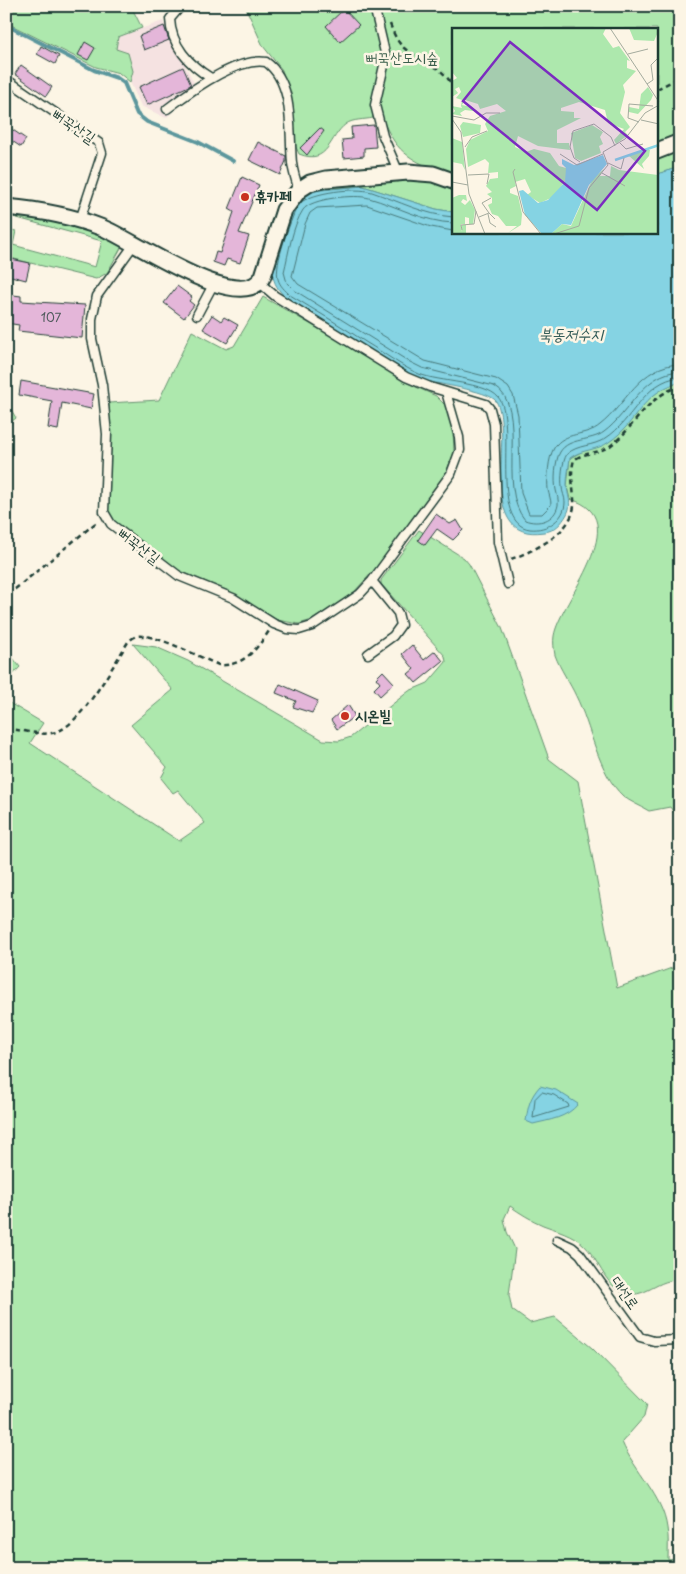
<svg xmlns="http://www.w3.org/2000/svg" width="686" height="1574" font-family="'Playpen Sans','Poor Story',sans-serif">
  <rect width="100%" height="100%" fill="#fcf5e5"/>
  <filter id="ink" filterUnits="userSpaceOnUse"><feTurbulence type="fractalNoise" baseFrequency=".02" numOctaves="2"/><feDisplacementMap in="SourceGraphic" scale="10" xChannelSelector="R" yChannelSelector="G"/><feConvolveMatrix kernelMatrix="1 2 1 2 8 2 1 2 1" color-interpolation-filters="sRGB"/></filter>
  <g filter="url(#ink)">
    <path fill="#f5e2e1" d="M163,21l34,68 -31,29 -25,-12 -11,-24 3,-11 -18,-22 3,-12z"/>
    <path fill="#ade8ad" stroke="#669270" d="M6,6h125l11,22 -24,9 -2,12 12,4 5,18 -3,11 -11,-9 -23,-6 -83,-41 -7,-5z
      M245,6h435v133l-23,9v-119h-204v147c-23,-8 -48,-16 -61,-38 -8,-13 -12,-26 -20,-38l1,18c-9,2 -20,1 -27,6 -17,12 -17,42 -47,30l-3,-7 -9,-59 -5,-18 -19,-24z
      M680,146v21l-23,7v-19z
      M415,176l38,10v26l-17,-3 -73,-23 -53,5 5,-4z
      M6,212c39,4 78,15 114,31l1,5 -14,25 -11,6 -90,-22v-28l10,2 -3,14 82,22 7,-26 -96,-26z
      M263,297l91,52 51,33 31,14 10,10 4,9 3,15 1,23 -8,19 -69,95 -23,25 -15,11 -27,17 -13,4 -22,-4 -46,-28 -58,-24 -60,-46 -6,-13 4,-62 -2,-44 50,-3 33,-69 34,18 8,-3z
      M680,382v439l-10,-14 -21,4c-8,-5 -19,-9 -26,-15 -25,-23 -32,-70 -47,-100 -6,-13 -16,-27 -21,-41 -1,-5 -2,-14 -1,-19 5,-34 84,-118 16,-137l-3,-12 3,-29 53,-28 20,-27 16,-12z
      M6,401l10,17 -5,4 -5,26z
      M419,530l45,28 5,6 33,64 47,131 29,22 39,207 63,-23v316c-21,-5 -36,21 -58,11 -18,-8 -24,-34 -38,-47 -11,-11 -28,-15 -41,-20 -12,-5 -23,-12 -33,-19l-6,13 3,13 8,17 -6,46 3,15 18,13 25,-6 37,31 55,56 -3,13 -22,25c12,29 41,54 45,86 2,10 1,21 1,32l12,-1v9h-674v-867l37,22 -13,20 149,98 26,-18 -27,-33 -5,3 -12,-15 6,-11 -36,-42 42,-35 -40,-46 23,3 32,14 135,79 16,1 12,-4 58,-46 19,-8 18,-21 -1,-6 -64,-72v-4z
      M6,649l14,18 -14,15z"/>
    <path fill="#85d3e3" stroke="#5c979d" d="M680,167v215c-41,12 -41,40 -71,60 -12,9 -28,7 -39,16 -1,9 -3,18 -3,27 0,10 6,18 0,29 -5,9 -12,17 -23,18 -70,11 -29,-99 -48,-131 -8,-11 -62,-17 -77,-22 -6,-2 -11,-6 -17,-8l-115,-72c-9,-9 -13,-15 -15,-27l21,-68 17,-13 53,-5 73,23 17,3v20h204v-58z
      M540,1086l16,4 22,14c-11,14 -29,16 -45,20l-7,-3c2,-15 4,-24 14,-35z"/>
    <g fill="none" stroke-linecap="round" stroke-linejoin="round">
      <path stroke="#48797a" stroke-width="1" d="M300,203c13,-11 55,-16 72,-11 26,9 53,23 81,25
        M297,207c-7,15 -23,57 -19,72 2,7 7,11 12,16 26,16 52,31 77,48 17,10 34,23 52,31 20,8 66,8 79,23 20,22 -10,127 32,132 17,2 35,-10 35,-27 0,-5 -3,-10 -3,-15 -1,-9 0,-25 5,-33 11,-10 26,-7 39,-16 27,-17 37,-57 74,-61
        M453,223c-29,-1 -56,-17 -84,-25 -13,-4 -58,0 -66,12 -11,17 -14,42 -19,62l3,11 7,7 114,71 14,7 72,18c36,20 2,101 31,134 13,5 30,1 33,-15 1,-5 -1,-10 -2,-15 -2,-9 -1,-30 4,-38 9,-15 31,-10 44,-20 26,-19 38,-59 76,-61
        M453,231l-22,-4 -64,-22 -50,3 -7,5 -5,11 -13,52 6,8 127,77 71,18 12,8 5,8 5,20 3,78 8,21h13l9,-9c0,-6 -2,-10 -3,-15 -1,-11 0,-32 6,-42 10,-17 32,-11 46,-23 26,-20 39,-60 80,-61
        M542,1092l12,3 14,9 1,3 -36,11 2,-19z"/>
      <path stroke="#5c979d" stroke-width="4" d="M6,25l88,45 23,8 7,5 13,31 10,8 51,20 35,19"/>
    </g>
    <path fill="#e4b6d9" stroke="#1f3d34" d="M344,9l15,16 -19,17 -14,-16z
      M164,26l5,14 -25,10 -5,-14z
      M85,42l10,6 -7,12 -10,-5z
      M41,46l18,10 -4,8 -18,-10z
      M21,65l31,22 -6,9 -31,-22z
      M183,67l8,18 -44,20 -8,-18z
      M374,125l2,22 -12,1v8l-20,2 -2,-18 10,-1 -1,-12z
      M10,128l16,11 -5,8 -15,-10z
      M320,128l4,3 -17,24 -7,-7z
      M258,142l28,14v5l-6,14 -31,-15z
      M242,177l17,8 -20,48 10,3 -9,27 -13,-4 -3,7 -11,-4 3,-10 4,1 14,-41 -5,-3z
      M11,259l19,4 -4,17 -19,-5z
      M177,286l15,11 -3,4 5,4 -10,13 -20,-15z
      M6,294l15,2v5l64,4 -3,33 -64,-7 1,-6 -13,-2z
      M212,315l9,6 3,-4 14,8 -11,18 -24,-14z
      M21,381l73,13 -3,15 -29,-6 -4,27 -10,-2 4,-27 -33,-6z
      M436,514l14,10 7,-4 6,10 -10,10 -16,-11 -12,16 -7,-5z
      M412,645l12,15 11,-9 8,10 -27,22 -8,-9 6,-5 -12,-15z
      M383,671l11,12 -14,13 -6,-7 6,-6 -4,-5z
      M280,684l38,17 -6,12 -19,-6 3,-6 -20,-8z
      M348,705l7,11 -18,13 -6,-9z"/>
    <g fill="none" stroke-linecap="round" stroke-linejoin="round">
      <defs>
        <path id="service" d="M181,6l-11,13c1,26 19,46 41,59
          M374,6l12,51 -11,48 8,31 16,37
          M6,79l93,64 3,10 -22,67
          M167,109c22,-17 70,-52 99,-47 29,21 23,70 26,101 1,9 4,18 7,27
          M135,243l-38,53 -5,23v20l10,46 5,49 -3,78 7,12 68,52 54,22 41,26 13,5 12,1 13,-4 48,-32 12,-13 79,-107 9,-24 -1,-13 -13,-45
          M260,283l15,13 131,81 24,10 56,17 4,5 4,15 4,118 10,42
          M197,315l17,-32
          M368,654l25,-18 8,-11 -3,-12 -26,-32
          M557,1240l15,7 8,7 60,83 14,4 26,-1"/>
        <path id="minor" d="M657,151l23,-9
          M6,207c33,3 66,9 97,21 29,11 140,90 160,48l21,-66 15,-20 11,-7 16,-4 82,-7 25,2 20,7"/>
      </defs>
      <use href="#service" stroke="#1f3d34" stroke-width="11"/>
      <use href="#minor" stroke="#1f3d34" stroke-width="19"/>
      <path stroke="#1f3d34" stroke-width="2.5" stroke-dasharray="5 4" stroke-linecap="butt" d="M390,24c3,8 7,18 14,24 19,16 37,15 49,39
        M657,89l23,-12
        M511,559c22,-8 60,-25 63,-53 1,-15 -5,-30 0,-46 10,-8 24,-6 36,-14 27,-20 34,-48 70,-60
        M6,590l9,-1 5,-4 78,-64
        M6,729c16,0 35,8 50,3 25,-7 58,-68 72,-90 4,-4 8,-7 14,-6 18,0 59,22 77,29 24,2 38,-16 50,-34"/>
      <use href="#service" stroke="#fcf5e5" stroke-width="8"/>
      <use href="#minor" stroke="#fcf5e5" stroke-width="15"/>
    </g>
  </g>
  <g fill="#c8321e" stroke="#fcf5e5" stroke-width="2">
    <circle cx="245" cy="197" r="5"/>
    <circle cx="345" cy="716" r="5"/>
  </g>
  <g text-anchor="middle" stroke-width="5" stroke-linejoin="round" paint-order="stroke">
    <g font-size="12" fill="#505b5d">
      <text x="51" y="322">107</text>
    </g>
    <g font-size="15" fill="#3b5f4c" stroke="#fcf5e5">
      <text x="402" y="63">뻐꾹산도시숲</text>
    </g>
    <g font-size="15" fill="#1f3d34" stroke="#fcf5e5">
      <text transform="translate(74 126) rotate(35)" y="5">뻐꾹산길</text>
      <text transform="translate(139 546) rotate(38)" y="5">뻐꾹산길</text>
      <text transform="translate(625 1293) rotate(55)" y="5">대선로</text>
    </g>
    <g font-size="15" font-weight="bold" fill="#1f3d34" stroke="#fcf5e5" text-anchor="start">
      <text x="255" y="202">휴카페</text>
      <text x="355" y="721">시온빌</text>
    </g>
    <g font-size="16" font-style="italic" fill="#335b57" stroke="#fcf5e5">
      <text x="571" y="340">북동저수지</text>
    </g>
  </g>
  <g transform="translate(452 28)">
    <rect width="206" height="206" fill="#fcf5e5"/>
    <path d="M0,0h154l-3,6 10,14 6,-2 11,15 -3,-1v8l9,3 -13,14 2,7 -5,21 10,14 -5,5 3,3 -12,9 -2,-4 10,-11 -16,-6 -3,-13 -26,-8 -18,6v3l13,1v6h7l-24,12v13h12l1,7 -32,-4 -20,-10 -3,11 11,5 8,-3 16,4 9,13 7,2v12l-13,17 -13,6 -13,-8 4,-3 -6,-13 -10,3 1,4 -6,3v4l8,3 4,18 -1,11 -13,8 9,-7h-11l-8,-10 -6,-2 -4,-9 4,-2v-5l-5,-4 5,-2 -6,-6 4,-7 8,-1v-6l-10,1 1,-10 -4,-4 -17,8 -2,-18 4,-9 18,-9 -3,-7 5,-8 16,-5 -9,-7 -17,5 -2,-5 -13,-4 -3,5 10,2 1,4 -8,-1 -5,3 2,3 -10,-2 3,-3 -3,-5 10,2 -1,-2 1,-6 -6,-2 5,-6 -2,-5 -4,2 3,4 -6,4v-16l5,-3 -5,-6zM177,0h29v4l-4,9 -20,-1zM196,59l5,8 -2,5 -13,14 -9,-2v-5l10,2 2,-15zM11,94l18,3 -1,8 -17,4 -3,-11zM140,97l11,7 -3,5 3,7 -4,2 2,7 -20,8 -6,-3 -4,-25zM0,110l10,4 3,28 -3,-6 -10,-2zM190,122h8l-1,6 -7,8 2,5 -15,-13zM159,138l8,4 39,5v59h-107l11,-10 9,2 22,-48 11,-9 -4,7h10zM7,167h7l1,6 -4,-2 -2,3 4,3 5,-5 5,10 -2,14h-4v-6l-4,-1v7h-4l1,8v-7h4v9h-14v-36z" fill="#ade8ad"/>
    <path d="M151,127l4,9 -18,21 -18,40 -9,-1 -11,10h-9l-17,-19 -6,-24 4,-1 15,13 10,-3 17,-18 1,-14 -4,-4v-5l12,6z" fill="#85d3e3"/>
    <path fill="none" stroke="#85d3e3" stroke-width="2.5" d="M163,132l44,-15"/>
    <path fill="none" stroke="#a4ab9e" stroke-width="1" d="M158,0l49,74M176,26l20,-5M195,56l6,-4 -2,-15 8,-8M0,88l22,4 12,-7h14M0,91l9,13 8,62 16,40M189,92l18,4M187,94l-11,-4 1,-14 24,2M168,115l6,6 17,-5M13,119l7,-10 15,-6M108,126l17,11 26,-11M128,134l-6,-4 -4,-11 3,-16 21,-7 17,13 4,9M156,135l13,6 3,-11M63,141l-2,3 10,40 18,22M150,145l23,13M16,147l21,-1 -2,10M0,154l16,3M37,185l-7,-10 9,-5M36,186l2,9 6,4M27,189l10,-4 6,6M10,202l-1,-5 13,-1 2,-13M102,206l25,-8 10,-38 19,-23 -5,-13 22,-13 20,-26 14,-8"/>
    <path fill="#7b2cbf" fill-opacity="0.15" stroke="#7b2cbf" stroke-width="2.5" d="M58,14l135,109 -48,59 -134,-109z"/>
    <rect width="206" height="206" fill="none" stroke="#1f3d34" stroke-width="2.5"/>
  </g>
  <rect width="686" height="1574" fill="none" stroke="#fcf5e5" stroke-width="25"/>
  <rect x="12" y="12" width="661" height="1549" fill="none" stroke="#1f3d34" stroke-width="2" filter="url(#ink)"/>
</svg>
